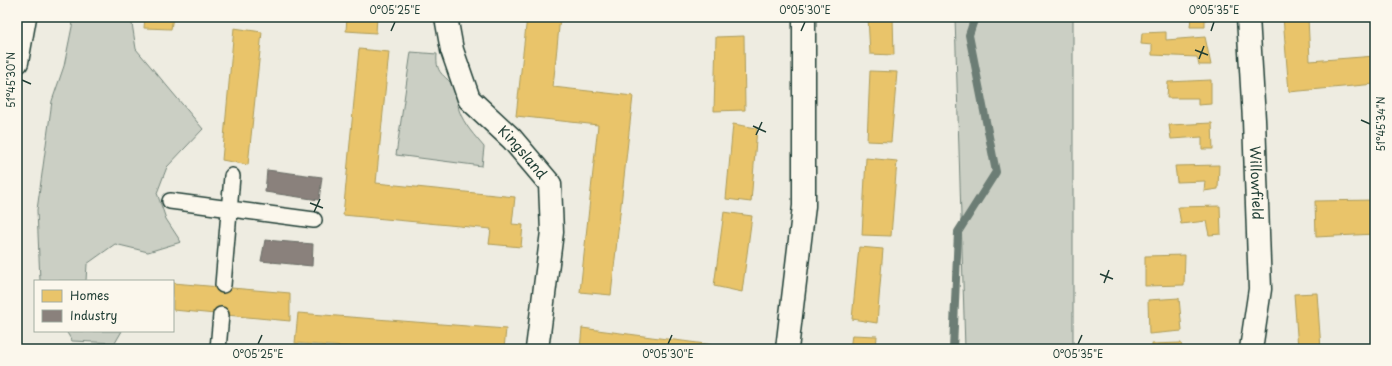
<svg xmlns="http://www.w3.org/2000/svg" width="1392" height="366" font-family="'Playpen Sans',sans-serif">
  <rect width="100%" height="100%" fill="#eeece1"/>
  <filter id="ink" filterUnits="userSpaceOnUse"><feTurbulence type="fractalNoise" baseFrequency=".025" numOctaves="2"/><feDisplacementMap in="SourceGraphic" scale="8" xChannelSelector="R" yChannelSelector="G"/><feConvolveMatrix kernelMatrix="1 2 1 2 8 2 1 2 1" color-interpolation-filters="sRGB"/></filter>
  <g filter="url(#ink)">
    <path fill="#cbcfc4" stroke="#75867c" d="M74,17h57l5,32 67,80 -36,38 -10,26 9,26 15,23 -33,10 -33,-8 -28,20 -1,17h-46l-3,-71 15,-109 12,-35z
      M955,17h118v332h-108z
      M411,52l26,2c-2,23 10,20 18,35 3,7 2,14 4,21 5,15 16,26 25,37l-2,19 -86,-11z
      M66,331h56l-7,12 -43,-2z"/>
    <path fill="#e9c46a" stroke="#ac9c5a" d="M145,17h28l-2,12 -27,-1z
      M347,17h30l-1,16 -30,-2z
      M527,17h33l-7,70 80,9 -22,199 -31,-3 18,-167 -82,-9z
      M714,17h28v2l-28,-1z
      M868,17h25l1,38 -24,-1z
      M1191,17h14v10h-15z
      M1283,17h25l2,44 65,-5v28l-86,8z
      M234,28l28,4 -14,133 -26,-5z
      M1166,32v8l39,-3 6,28h-12l-2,-8 -45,-2v-10l-11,-1 1,-11z
      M744,36l1,74 -31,1 2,-74z
      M359,49l30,3 -13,131 139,14 -3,27 11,1 -2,22 -32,-3 2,-15 -148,-14z
      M870,71l27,1 -6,70 -24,-1z
      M1211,80v24l-13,1v-7h-31l1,-16z
      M1212,123l1,26h-11v-12l-31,2 -2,-14z
      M733,124l24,4 -6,74 -25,-3z
      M866,158l31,3 -6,75 -29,-1z
      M1219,165l-1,24 -14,2 1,-10 -28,1 -2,-16z
      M1375,200v34l-59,3 -1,-36z
      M1220,206l1,28 -12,1 -3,-14 -25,3 -3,-17z
      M724,212l28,4 -10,76 -28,-6z
      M859,247l24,2 -6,74 -25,-4z
      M1185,255l-1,30 -39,1v-30z
      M173,283l117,10v28l-117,-11z
      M1317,293l4,56h-23l-4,-55z
      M1179,298l3,33 -33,3 -1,-34z
      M298,313l208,16 -2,20h-134l-75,-6z
      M582,328l162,21h-164z
      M852,335l25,1 -1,13h-26z
      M1181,343l1,6h-30v-5z"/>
    <path fill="#8a817c" stroke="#6a6d66" d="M267,170l55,7 -3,23 -54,-8z
      M265,240l48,4 -1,22 -51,-5z"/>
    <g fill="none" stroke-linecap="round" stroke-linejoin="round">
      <path stroke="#6c7d74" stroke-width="8" d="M953,349l5,-117 38,-60 -27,-137 6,-18"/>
      <defs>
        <path id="service" d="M170,201l144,19
          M223,285l9,-109
          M218,349l3,-34"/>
        <g id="minor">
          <path id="s1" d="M446,17l6,33 17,49 43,40 38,45 2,48 -15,117"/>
          <path id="s2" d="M1248,17l6,103 6,169 -9,60"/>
          <path d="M787,349l17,-143v-189"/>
        </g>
        <path id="tertiary" d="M17,62l8,-45"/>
      </defs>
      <use href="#service" stroke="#1f3d34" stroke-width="18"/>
      <use href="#minor" stroke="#1f3d34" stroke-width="25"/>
      <use href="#tertiary" stroke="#1f3d34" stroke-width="25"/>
      <use href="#service" stroke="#fbf7ec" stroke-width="15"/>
      <use href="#minor" stroke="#fbf7ec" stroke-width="22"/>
      <use href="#tertiary" stroke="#fbf7ec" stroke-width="22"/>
    </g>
  </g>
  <path fill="none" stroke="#1f3d34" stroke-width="1.5" d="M391,31l4,-9M801,31l4,-9M1211,31l3,-9M1195,50l13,5M1199,59l5,-13M22,80l9,4M1361,120l9,4M753,126l13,6M756,135l6,-13M310,203l13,5M314,212l6,-13M1100,274l13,5M1104,283l5,-13M258,344l4,-9M668,344l4,-9M1078,344l4,-9"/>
  <g text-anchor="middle" stroke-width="4" stroke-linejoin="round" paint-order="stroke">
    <g font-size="14" fill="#1f3d34" stroke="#fbf7ec">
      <text dy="5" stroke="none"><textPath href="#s1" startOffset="161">Kingsland</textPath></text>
      <text dy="5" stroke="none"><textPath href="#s2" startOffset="166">Willowfield</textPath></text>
    </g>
  </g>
  <rect width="1392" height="366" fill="none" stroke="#fbf7ec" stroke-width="44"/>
  <rect x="34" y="280" width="140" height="52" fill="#fbf7ec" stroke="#a3ada2"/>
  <rect x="42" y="290" width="20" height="12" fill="#e9c46a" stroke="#a3ada2"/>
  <text x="70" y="300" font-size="12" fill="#1f3d34">Homes</text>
  <rect x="42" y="310" width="20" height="12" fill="#8a817c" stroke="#a3ada2"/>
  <text x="70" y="320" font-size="12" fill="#1f3d34">Industry</text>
  <rect x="22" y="22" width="1348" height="322" fill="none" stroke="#1f3d34" stroke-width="1.5"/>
  <g font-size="10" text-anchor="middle" fill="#1f3d34">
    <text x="395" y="14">0°05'25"E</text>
    <text x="805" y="14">0°05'30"E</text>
    <text x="1214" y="14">0°05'35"E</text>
    <text transform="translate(11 80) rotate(-90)" y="4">51°45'30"N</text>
    <text transform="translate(1381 124) rotate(-90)" y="4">51°45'34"N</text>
    <text x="258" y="358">0°05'25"E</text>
    <text x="668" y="358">0°05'30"E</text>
    <text x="1078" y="358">0°05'35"E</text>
  </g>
</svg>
